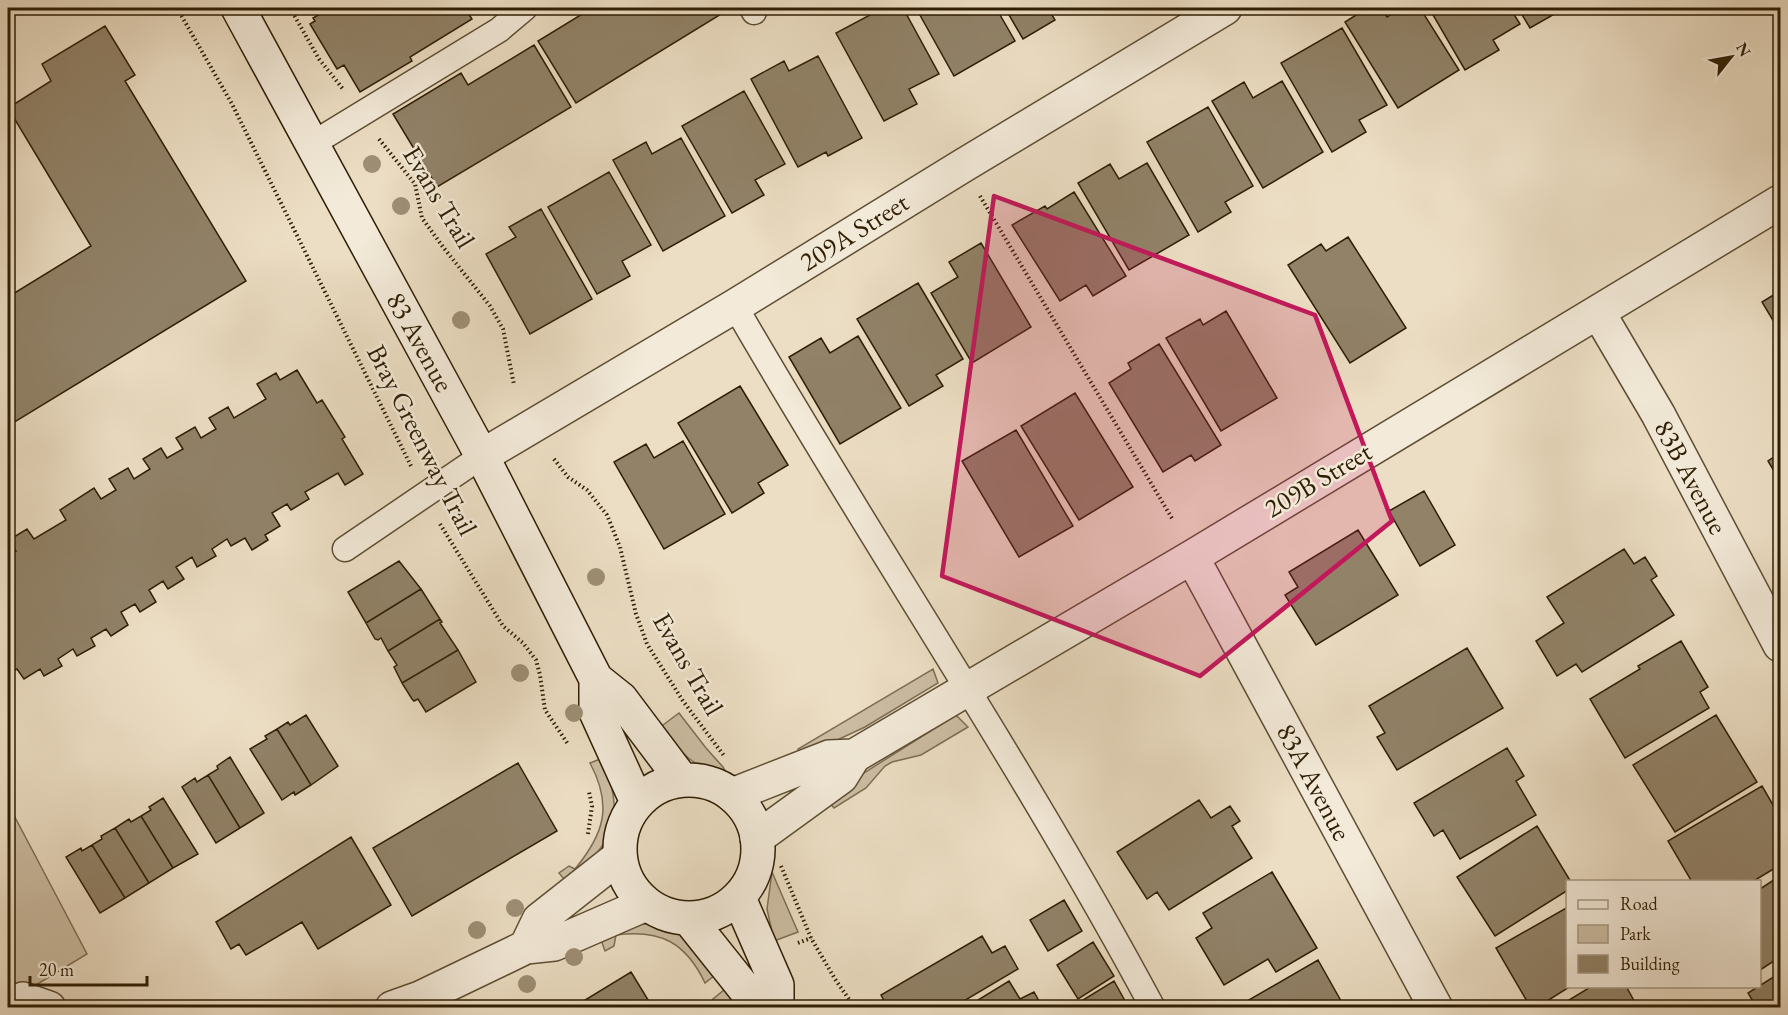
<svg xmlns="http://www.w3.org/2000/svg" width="1788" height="1015" font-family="'EB Garamond',serif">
  <rect width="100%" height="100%" fill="#ecdec4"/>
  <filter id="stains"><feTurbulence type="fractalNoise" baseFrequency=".00333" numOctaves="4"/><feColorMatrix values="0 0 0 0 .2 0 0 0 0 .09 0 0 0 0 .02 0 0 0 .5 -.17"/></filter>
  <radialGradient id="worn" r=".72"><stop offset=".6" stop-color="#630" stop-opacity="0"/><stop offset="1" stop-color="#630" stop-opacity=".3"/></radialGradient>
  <path fill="#ccbda3" stroke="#7e6e54" stroke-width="1.5" d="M933,669l5,14 -73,44 -64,30 -3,-8z
    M679,713l27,35 17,19 5,9c-31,-5 -49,-25 -69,-48z
    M956,715l12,12 -47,28 -29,7 -7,4 -19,22 -32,20 -6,-7 31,-25z
    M603,758c23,63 10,82 -35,126l-9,-11 10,-7 6,3c29,-35 38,-63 15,-106z
    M8,804l79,150 -79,48z
    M772,872l26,60 -24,9 -7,-32z
    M643,924c42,2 50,19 77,47l-15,12c-19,-40 -44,-54 -89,-48l-2,11 -9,5 -5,-14z
    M730,985l16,22h-29l-4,-8z"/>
  <path fill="#918268" stroke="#2f1e04" stroke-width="1.5" d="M330,8h135l7,11 -62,38 2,4 -52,31 -16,-27 -7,4 -27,-45 5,-3 -2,-3z
    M592,8h139l-155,95 -38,-62z
    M883,8h20l36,66 -30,15 8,15 -33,17 -48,-88z
    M916,8h80l19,33 -61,35z
    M1005,8h43l7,12 -32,19z
    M1367,8h15l5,9 15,-9h18l39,62 -61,38 -53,-86z
    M1429,8h81l10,16 -27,16 6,10 -34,20z
    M1518,8h47l-35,20z
    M105,26l30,49 -10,6 121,200 -238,145v-129l83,-51 -83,-138 43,-27 -9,-17z
    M1342,28l45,77 -28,15 7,12 -34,20 -51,-89z
    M534,45l37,62 -134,80 -44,-73 68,-41 7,12z
    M818,56l44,82 -34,18 -2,-4 -28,15 -47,-88 33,-18 5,10z
    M1282,81l41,71 -60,36 -51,-87 32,-19 9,16z
    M744,91l41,73 -30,16 9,15 -32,18 -50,-87z
    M1208,107l45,79 -28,16 6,10 -33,20 -51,-90z
    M681,138l44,78 -62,35 -50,-91 33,-18 6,12z
    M1147,163l42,72 -60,35 -51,-87 32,-19 9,15z
    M609,172l42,73 -29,16 8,15 -33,18 -49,-87z
    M1074,192l52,84 -33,20 -7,-11 -26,16 -48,-76 33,-19 2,3z
    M541,209l51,90 -62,35 -44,-80 30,-17 -7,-10z
    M1348,237l58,91 -56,35 -62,-98 33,-21 5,7z
    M981,243l50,84 -59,36 -41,-70 27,-16 -9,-15z
    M918,283l45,76 -27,16 7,11 -34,20 -52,-87z
    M1780,291v41l-18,-30z
    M1226,311l51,87 -56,33 -55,-93 34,-19 3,6z
    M858,336l43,72 -61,36 -51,-87 32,-19 9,15z
    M1159,344l62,101 -26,16 -4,-6 -28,17 -54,-89 22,-14 -3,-6z
    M297,370l20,33 5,-3 23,37 -3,2 21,35 -18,11 -7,-12 -33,19 4,7 -18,11 -4,-6 -15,9 8,13 -15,9 3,5 -16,10 -7,-12 -14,8 -4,-7 -15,10 4,7 -19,11 -5,-10 -16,10 8,12 -16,10 -5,-8 -14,9 7,12 -16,10 -5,-8 -14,8 7,13 -17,11 -5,-7 -15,9 4,8 -18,10 -4,-7 -15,10 4,7 -18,10 -4,-7 -16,10 -7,-10 -9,6v-119l8,-5 -7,-11 18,-11 7,10 32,-19 -6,-10 34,-22 7,11 15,-9 -7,-11 19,-11 6,11 16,-10 -7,-10 18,-11 6,10 16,-9 -7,-11 19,-11 6,11 15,-9 -7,-11 19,-11 6,11 32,-19 -9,-15 19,-11 4,7z
    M740,386l48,79 -30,18 6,10 -32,20 -54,-90z
    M1075,393l58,94 -54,33 -58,-94z
    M1016,430l57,96 -54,31 -57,-96z
    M683,441l42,73 -61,35 -50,-87 32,-18 8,14z
    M1780,453v28l-12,-20z
    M1424,491l31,54 -35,21 -31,-55z
    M1358,530l40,65 -82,50 -31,-50 13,-8 -9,-15z
    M1624,549l10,15 11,-7 12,19 -6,4 23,35 -92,57 -6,-8 -19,12 -21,-35 28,-18 -17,-26z
    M399,561l22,28 -55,34 -18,-31z
    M421,589l19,30 -52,32 -7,-13 -3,2 -3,-1 -9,-16z
    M440,619l2,3 -2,1 18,27 -56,33 -8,-16 3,-2 -9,-14z
    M1681,641l27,46 -8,5 9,16 -84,50 -35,-59 50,-30 -2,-3z
    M1467,648l36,60 -106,62 -20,-33 8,-4 -16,-27z
    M458,650l18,32 -50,30 -8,-13 -4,2 -2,-2 -10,-16z
    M306,715l32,51 -27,19 -34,-56 11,-7 2,3z
    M1716,715l41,67 -82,50 -42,-67z
    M277,729l34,56 -16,10 -1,-3 -12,8 -32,-51 17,-10 -2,-3z
    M1507,748l17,28 -8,5 20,34 -76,44 -17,-29 -9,6 -20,-33z
    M230,757l34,56 -24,15 -32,-53 10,-6 -1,-3z
    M518,763l39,68 -145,85 -39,-68z
    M208,775l32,53 -24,15 -34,-56 13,-9 2,4z
    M1762,786l18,31v5l-6,4 6,12v27l-28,17h-60l-24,-41z
    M163,798l35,56 -25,14 -32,-52 10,-6 -2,-3z
    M1199,800l12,18 19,-12 10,15 -8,5 20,32 -83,52 -12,-18 -10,7 -30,-47z
    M141,816l32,52 -24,15 -34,-55 14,-9 2,3z
    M1537,826l34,56h-3v8l-73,46 -38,-59z
    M115,828l34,55 -24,15 -33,-53 10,-6 -1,-3z
    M351,837l40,68 -73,44 -16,-27 -56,33 -7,-11 -8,5 -15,-27z
    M92,845l33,53 -25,15 -34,-56 15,-9 1,3z
    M1272,872l45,76 -41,24 -8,-13 -44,26 -28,-47 16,-10 -9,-15z
    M1780,876v81l-20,13v-81z
    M1064,900l18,31 -34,20 -18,-31z
    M1568,907v79h3l-35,22h-5l-35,-60z
    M982,936l10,17 13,-7 13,23 -66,39h-64l-7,-13z
    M1093,942l21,34 -36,23 -21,-34z
    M1318,960l27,48h-110z
    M631,972l22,36h-81z
    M1780,973v35h-23l-9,-15z
    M1009,981l11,18 14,-7 9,16h-78z
    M1114,981l15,27h-49l-2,-5z
    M1592,986h34l12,22h-82z"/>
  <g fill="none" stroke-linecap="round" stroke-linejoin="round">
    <defs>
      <path id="lane" d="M752,8l2,4
        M312,144l187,-114 26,-22
        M735,306c136,236 289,461 418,702
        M345,549l137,-93"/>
      <path id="street" d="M1598,312l60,102 122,231
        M482,456l253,-150 229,-141 261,-157
        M1192,557l244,451
        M732,795l97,-38 25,-1
        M757,838l84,-61 13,-21 338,-199 588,-355
        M526,947l13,-27 80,-63
        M23,999l26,9
        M392,1008l28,-10 106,-51 28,-3 92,-40"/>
      <path id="secondary" d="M238,8l244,448 114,223 25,20 61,81
        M596,679v33l41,90
        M620 849a69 69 0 1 1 138 0a69 69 0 1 1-138 0Z
        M739,898l38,87v23
        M689,919l71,89"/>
    </defs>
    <use href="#lane" stroke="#5e4e34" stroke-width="27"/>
    <use href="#street" stroke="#5e4e34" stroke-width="36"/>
    <use href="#secondary" stroke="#2f1e04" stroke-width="36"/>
    <path stroke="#2f1e04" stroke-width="4" stroke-dasharray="1.5 3" stroke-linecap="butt" d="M177,8l55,96 179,362
      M290,8l29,51 24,30
      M379,139l36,45 7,34 21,29 47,59 13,23 11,56
      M980,196l193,324
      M554,459l14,18 19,13 20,25 13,32 16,67 11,30 36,57 42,56
      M440,524l63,102 20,17 13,17 4,15 5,35 23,34
      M588,834l4,-28 -3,-14
      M781,866l30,72 24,41 20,29
      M798,943l13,-5"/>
    <use href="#lane" stroke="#f3ead9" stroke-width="24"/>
    <use href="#street" stroke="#f3ead9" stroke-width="33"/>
    <use href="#secondary" stroke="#f3ead9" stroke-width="33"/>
  </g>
  <g fill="#9e8f75">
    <circle cx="372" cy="164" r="9"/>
    <circle cx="401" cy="206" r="9"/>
    <circle cx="461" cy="320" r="9"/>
    <circle cx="596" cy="577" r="9"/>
    <circle cx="520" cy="673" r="9"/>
    <circle cx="574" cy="713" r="9"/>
    <circle cx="515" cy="908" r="9"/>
    <circle cx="477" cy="930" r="9"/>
    <circle cx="574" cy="957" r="9"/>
    <circle cx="527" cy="984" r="9"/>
  </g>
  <path fill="#c2185b" fill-opacity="0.2" stroke="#c2185b" stroke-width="4.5" stroke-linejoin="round" d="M994,196l321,119 77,206 -192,155 -258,-100z"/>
  <g text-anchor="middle" stroke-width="5" stroke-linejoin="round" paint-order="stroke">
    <g font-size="27" fill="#2f1e04" stroke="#f3ead9">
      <text transform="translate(439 197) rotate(59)" y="9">Evans Trail</text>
      <text transform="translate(854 232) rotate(-32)" y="9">209A Street</text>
      <text transform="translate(420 342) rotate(61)" y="9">83 Avenue</text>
      <text transform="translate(422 440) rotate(63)" y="9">Bray Greenway Trail</text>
      <text transform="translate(1691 477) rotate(62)" y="9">83B Avenue</text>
      <text transform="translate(1318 480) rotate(-31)" y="9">209B Street</text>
      <text transform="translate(688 664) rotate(60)" y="9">Evans Trail</text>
      <text transform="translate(1314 782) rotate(62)" y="9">83A Avenue</text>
    </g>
  </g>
  <rect width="1788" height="1015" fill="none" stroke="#ecdec4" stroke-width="30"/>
  <rect x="9" y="9" width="1770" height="997" fill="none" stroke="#2f1e04" stroke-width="3"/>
  <rect x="15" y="15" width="1758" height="985" fill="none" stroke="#2f1e04" stroke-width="1.5"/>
  <rect x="1566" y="880" width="195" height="108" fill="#f3ead9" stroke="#a59884" stroke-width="1.5"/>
  <rect x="1578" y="900" width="30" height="9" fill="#f3ead9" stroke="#a59884" stroke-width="1.5"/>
  <text x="1620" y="910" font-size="18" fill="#2f1e04">Road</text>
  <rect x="1578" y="925" width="30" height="18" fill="#ccbda3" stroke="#a59884" stroke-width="1.5"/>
  <text x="1620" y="940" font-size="18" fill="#2f1e04">Park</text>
  <rect x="1578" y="955" width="30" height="18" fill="#918268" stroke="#a59884" stroke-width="1.5"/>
  <text x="1620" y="970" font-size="18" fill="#2f1e04">Building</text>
  <g transform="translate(1731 57) rotate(59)" stroke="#f3ead9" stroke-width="4.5" paint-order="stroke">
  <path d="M0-4.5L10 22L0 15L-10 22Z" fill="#2f1e04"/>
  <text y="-9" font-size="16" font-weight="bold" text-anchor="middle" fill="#2f1e04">N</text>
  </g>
  <path d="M30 976v9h117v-9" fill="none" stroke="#2f1e04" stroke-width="3"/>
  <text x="39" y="976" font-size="18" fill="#2f1e04" stroke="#f3ead9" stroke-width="4.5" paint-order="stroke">20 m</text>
  <rect width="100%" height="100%" filter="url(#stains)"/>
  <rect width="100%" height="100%" fill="url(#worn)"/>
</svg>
